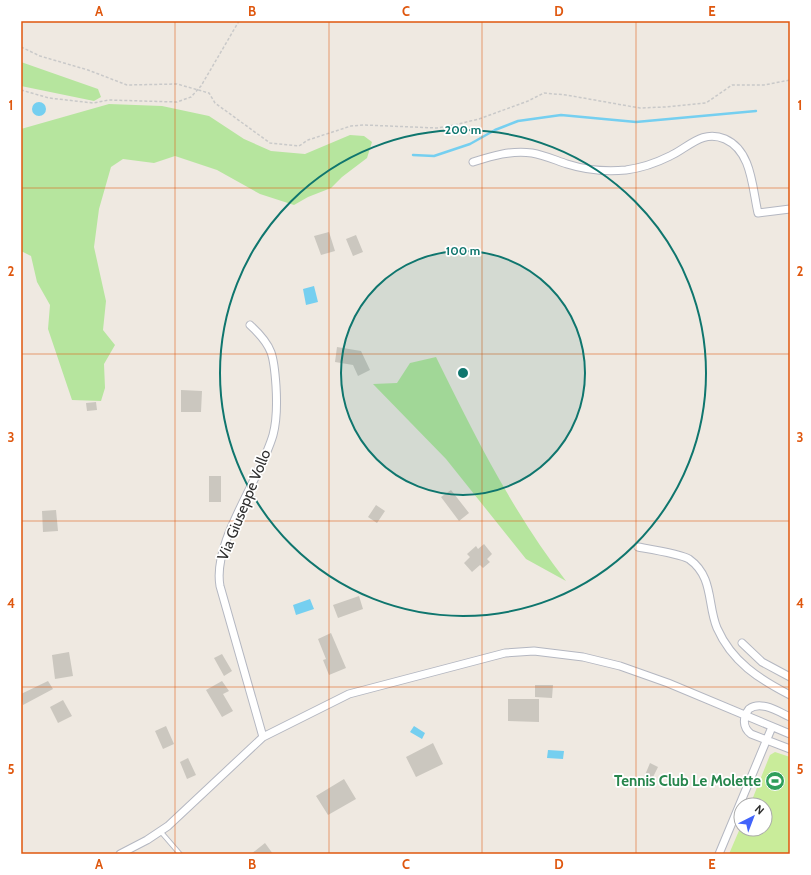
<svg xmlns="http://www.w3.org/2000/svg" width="811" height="875" font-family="Cabin,sans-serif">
  <rect width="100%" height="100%" fill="#efe9e1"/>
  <path fill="#b6e59e" d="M21,62l77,27 3,8 -7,4 -73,-15z
    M109,104l53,2 47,10 35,23 27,12 34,3 45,-19 14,1 8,6 -5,16 -25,19 -11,11 -23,9 -14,8 -34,-11 -43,-24 -42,-14 -21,7 -31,-4 -12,8 -12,42 -5,38 12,54 -3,29 12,15 -11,19 1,24 -4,13 -29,-1 -24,-71 2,-24 -13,-23 -6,-26 -10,-5v-122z
    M436,357c38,77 77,156 130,224l-40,-22 -80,-100 -73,-75 24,-1 13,-20z"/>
  <path fill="#c9ec9a" d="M775,752l15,5v97h-61l12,-28v3h24v-24h-15l20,-50z"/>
  <path fill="#75cff0" d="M32 109a7 7 0 1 1 14 0a7 7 0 1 1-14 0Z
    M314,286l4,16 -12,3 -3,-16z
    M310,599l4,10 -18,6 -3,-10z
    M414,726l11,7 -3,6 -12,-7z
    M548,750l16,1 -1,8 -16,-1z"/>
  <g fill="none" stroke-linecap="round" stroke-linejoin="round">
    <path stroke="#75cff0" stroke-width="2.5" d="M413,155l21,1 36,-12 25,-14 23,-9 43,-6 75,7 120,-11"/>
  </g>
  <path fill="#cbc7bf" d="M329,232l6,19 -14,4 -7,-19z
    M356,235l7,17 -10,4 -7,-17z
    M337,347l24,4 9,19 -12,6 -5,-11 -18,-3z
    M181,390l21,1 -1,21h-20z
    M96,402l1,8 -10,1 -1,-8z
    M209,476h12v26h-12z
    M451,490l18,23 -10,8 -18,-24z
    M376,505l9,6 -8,12 -9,-6z
    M56,510l2,21 -15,1 -1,-21z
    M484,544l8,10 -5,5 3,3 -7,6 -3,-3 -8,7 -8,-9 6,-6 -3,-3 9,-8 2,3z
    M359,596l4,13 -25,9 -5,-13z
    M331,633l15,35 -17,7 -6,-15 3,-1 -8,-20z
    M69,652l4,24 -18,3 -3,-24z
    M222,654l10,17 -8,5 -10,-18z
    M48,681l5,8 -30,16 -2,-11z
    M222,681l7,10 -6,3 10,17 -11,6 -16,-27z
    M535,685h18l-1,13 -17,-1z
    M508,699h31v23l-31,-1z
    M63,700l9,16 -14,7 -8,-16z
    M166,726l8,18 -11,5 -8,-18z
    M433,743l10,21 -27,13 -10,-20z
    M188,758l8,17 -9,4 -7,-17z
    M650,763l8,4 -6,12 -7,-4z
    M344,779l12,20 -28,16 -12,-19z
    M265,843l8,11h-22z"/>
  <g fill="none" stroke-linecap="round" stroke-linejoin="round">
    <defs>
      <path id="lane" d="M161,832l19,22"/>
      <path id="street" d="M473,162c19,-6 38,-12 59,-9 12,2 23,7 35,11 19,6 39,8 59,6 15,-2 30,-7 44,-14 18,-8 32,-27 55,-17 27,12 27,48 33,74l32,-4
        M250,325c23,21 24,31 26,61 1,16 1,34 -3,49 -13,45 -61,107 -53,151l43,151
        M638,547c11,2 43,7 51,12 25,18 18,45 28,69 15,34 42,51 73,67
        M742,643l20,19 28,15
        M790,717c-11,-5 -29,-17 -41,-8 -6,8 -7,18 2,25l39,15
        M120,854l27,-14 21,-14 95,-89 86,-43 156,-41 29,-2 49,6 37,9 48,17 122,51
        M719,854l53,-127"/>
    </defs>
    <use href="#lane" stroke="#b4b7c1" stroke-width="5.5"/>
    <use href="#street" stroke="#b4b7c1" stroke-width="9"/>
    <path stroke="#c9c9c9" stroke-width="1.5" stroke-dasharray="3 2" stroke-linecap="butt" d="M21,47l19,9 48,14 39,15 50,-1 32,9 6,10 55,40 29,3 9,-6 43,-14 13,-1 73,3 13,-2 29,-7 49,-18 16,-8 22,2 74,13 25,-1 41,-4 26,-18h32l26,-5
      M21,90l28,8 44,5 16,-3 68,2 14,-5 10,-11 38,-65"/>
    <use href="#lane" stroke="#fff" stroke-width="3.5"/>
    <use href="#street" stroke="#fff" stroke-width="7"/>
  </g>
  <path fill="none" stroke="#df570e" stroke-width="1" stroke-opacity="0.55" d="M175,21v833M329,21v833M482,21v833M636,21v833M21,188h769M21,354h769M21,521h769M21,687h769"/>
  <circle cx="463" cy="373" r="122" fill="#0f766e" fill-opacity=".12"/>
  <g fill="none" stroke="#0f766e" stroke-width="2">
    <circle cx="463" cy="373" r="122"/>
    <circle cx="463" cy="373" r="243"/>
  </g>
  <defs>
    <symbol id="stadium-disc" viewBox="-11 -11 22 22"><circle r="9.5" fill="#2e9e5b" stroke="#fff"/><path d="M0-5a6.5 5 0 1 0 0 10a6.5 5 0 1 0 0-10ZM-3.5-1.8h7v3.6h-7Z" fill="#fff"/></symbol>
  </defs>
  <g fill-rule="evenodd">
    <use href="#stadium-disc" x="764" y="770" width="22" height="22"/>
  </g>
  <g text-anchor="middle" stroke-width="3.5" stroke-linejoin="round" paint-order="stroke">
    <g font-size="15" fill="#2e2e2e" stroke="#fff">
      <text transform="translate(244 505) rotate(-68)" y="5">Via Giuseppe Vollo</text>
    </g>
    <g font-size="15" font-weight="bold" fill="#27864d" stroke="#fff" text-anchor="end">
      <text x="761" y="786">Tennis Club Le Molette</text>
    </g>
  </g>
  <circle cx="463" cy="373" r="6" fill="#0f766e" stroke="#fff" stroke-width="2"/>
  <g font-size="12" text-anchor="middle" font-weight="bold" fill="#0f766e" stroke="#fff" stroke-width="3.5" stroke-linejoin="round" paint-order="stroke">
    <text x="463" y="134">200 m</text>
    <text x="463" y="255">100 m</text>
  </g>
  <rect width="811" height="875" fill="none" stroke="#ffffff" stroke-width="44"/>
  <g transform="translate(753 817) rotate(42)"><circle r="19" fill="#ffffff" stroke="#ababab"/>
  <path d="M0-3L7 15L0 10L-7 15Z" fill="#4264fb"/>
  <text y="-6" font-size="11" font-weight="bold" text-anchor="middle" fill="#2e2e2e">N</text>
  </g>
  <rect x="22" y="22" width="767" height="831" fill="none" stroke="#df570e" stroke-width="1.5"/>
  <g font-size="13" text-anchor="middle" font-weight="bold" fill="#df570e">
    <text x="99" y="16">A</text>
    <text x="252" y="16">B</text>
    <text x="406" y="16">C</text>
    <text x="559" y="16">D</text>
    <text x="712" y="16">E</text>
    <text x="11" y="110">1</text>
    <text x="800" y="110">1</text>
    <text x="11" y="276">2</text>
    <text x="800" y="276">2</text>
    <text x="11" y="442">3</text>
    <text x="800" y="442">3</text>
    <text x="11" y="608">4</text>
    <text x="800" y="608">4</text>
    <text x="11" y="774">5</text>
    <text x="800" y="774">5</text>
    <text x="99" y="869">A</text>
    <text x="252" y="869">B</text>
    <text x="406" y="869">C</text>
    <text x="559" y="869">D</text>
    <text x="712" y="869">E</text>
  </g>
</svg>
